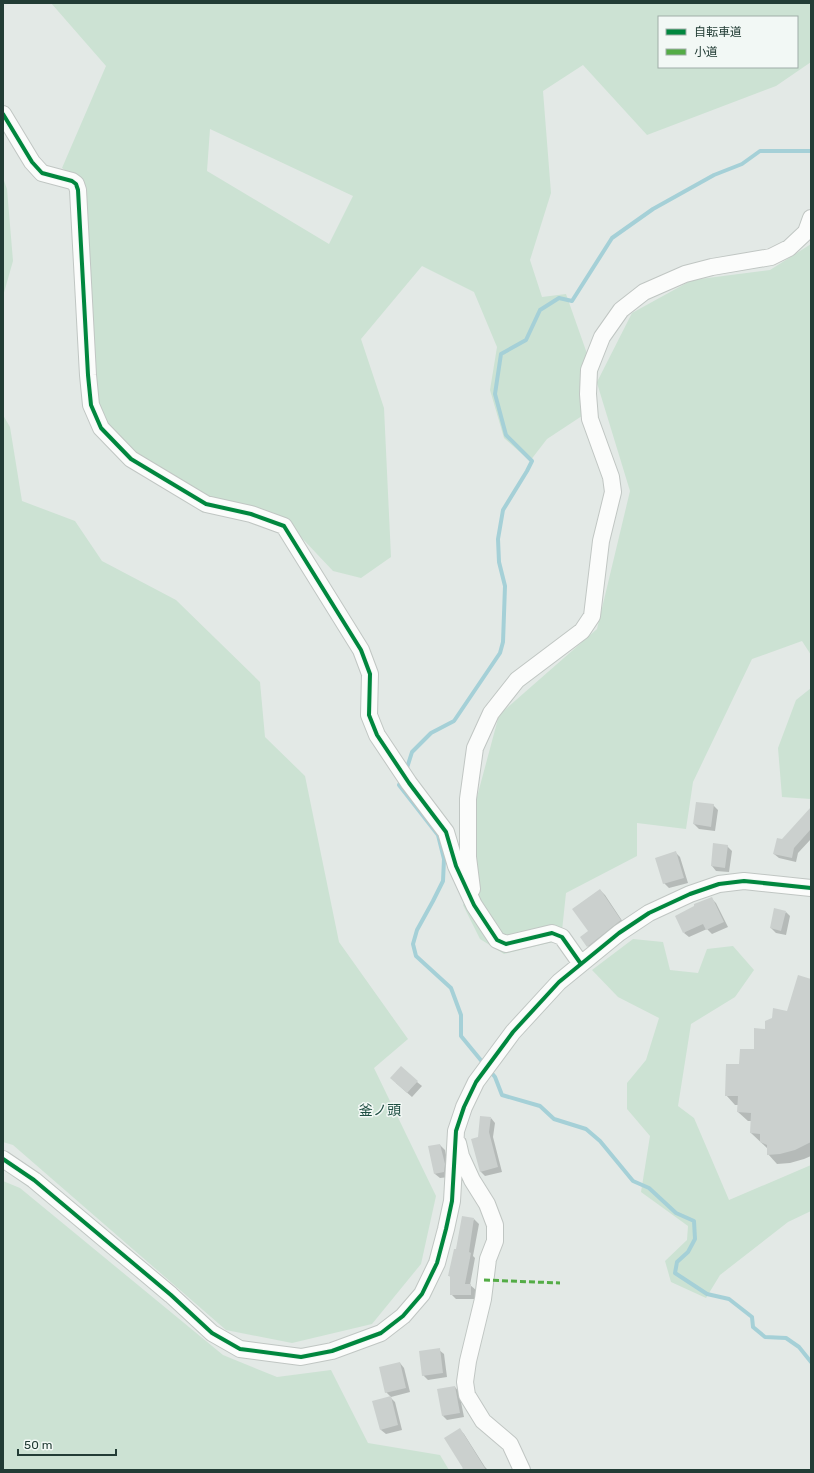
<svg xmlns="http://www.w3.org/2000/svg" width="814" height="1473" font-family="Rubik,'Noto Sans JP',sans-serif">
  <rect width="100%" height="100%" fill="#e3e9e6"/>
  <path fill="#cce2d3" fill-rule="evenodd" d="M51,3h760v59l-35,24 -129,49 -64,-70 -40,26 8,102 -21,67 12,37 24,-3 31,88 35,-69 60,-33 78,-10 41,-26v411l-9,-14 -50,18 -59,123 -7,47 -49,-6v33l-71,37 -5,47 -57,14 -24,-15 -17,-34 13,-18 1,-90 22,-82 98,-86 33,-138 -33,-108 -6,27 -44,29 -17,22 -26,-23 -14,-48 7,-43 -23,-55 -52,-26 -61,73 23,69 7,149 -30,21 -28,-7 -50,-53 -73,-18 -77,-45 -30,-30 -12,-53 -10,-191 -19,-13 44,-102zM659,17h138v50h-138zM210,129l143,67 -24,48 -122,-73z
    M3,178l4,11 6,72 -10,35z
    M3,415l7,12 12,74 53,20 27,40 74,39 84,82 5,55 40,39 34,166 69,97 -34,29 62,128 -15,68 -49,60 -80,19 -66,-13 -213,-185 -10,-3z
    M811,688v111l-29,-2 -4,-49 18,-48z
    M633,939l30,3 7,28 28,3 9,-24 26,-3 21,24 -19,27 -44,27 -13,82 16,12 35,82 82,-35v46l-23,11 -68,53 -14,23 -35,-16 -6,-21 22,-21 1,-14 -47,-34 9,-56 -23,-27v-26l19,-23 13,-42 -41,-21 -26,-27z
    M3,1181l17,7 203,167 54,22 54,-7 37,73 72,12 9,15h-446z"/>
  <path fill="#0003" d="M713,805l5,5 -3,21 -16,-2 -5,-5z
    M811,817v22l-13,14 -2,9 -17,-4 -5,-4 9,-14z
    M714,844l13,2 5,5 -3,21 -13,-1 -4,-5z
    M676,853l4,4 8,26 -19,5 -5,-5z
    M600,890l5,5 20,30 -32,26 -5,-5 1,-15z
    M711,898l5,5 12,24 -16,7 -5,-5 -18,8 -5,-4z
    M786,912l4,4 -4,19 -10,-2 -5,-5z
    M811,1021v135l-7,3 -14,4 -13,1 -9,-10v-5l-17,-16 1,-12h-4l-10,-9 1,-7h-4l-9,-10 14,-29 15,-16 11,-20z
    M417,1082l5,4 -10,11 -16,-14z
    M491,1118l4,5 -2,14 9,35 -17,4 -4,-4 -2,-34z
    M440,1145l5,5 4,20v7l-9,1 -5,-4z
    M474,1219l5,5 -6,32 2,2 -5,27 6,5v9h-20l-5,-5v-17l-2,-1 8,-25z
    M439,1350l5,4 3,23 -19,3 -5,-5z
    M400,1363l4,5 6,24 -19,5 -5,-5z
    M455,1387l4,5 5,25 -17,3 -4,-4z
    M390,1397l5,5 7,28 -16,4 -5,-4z
    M460,1430l4,4 21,33 3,3h-28l4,-2z"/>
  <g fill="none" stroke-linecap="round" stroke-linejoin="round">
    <path stroke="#a5d0d7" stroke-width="4" d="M406,771l6,-19 19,-19 23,-12 46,-68 3,-11 2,-56 -6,-24 -1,-23 5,-29 24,-39 5,-10 -26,-26 -11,-41 6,-40 25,-14 14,-30 19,-12 13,3 40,-63 41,-29 61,-34 28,-11 18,-13h51
      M402,779l-3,6 39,50 6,24 -1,22 -10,20 -16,29 -4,14 3,12 35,32 10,27v21l23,28
      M490,1071l5,6 7,18 38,11 14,13 32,10 14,12 33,40 16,7 27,25 18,8 1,18 -7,13 -11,10 -2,11 32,21 22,5 23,18 1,10 12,10 21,1 13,9 12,15"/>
  </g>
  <path fill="#cbd0ce" d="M696,802l18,2 -3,23 -18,-3z
    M811,807v22l-17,19 -2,10 -19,-4 4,-16 5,1z
    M713,843l15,2 -3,23 -14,-2z
    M676,851l8,27 -21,6 -8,-26z
    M600,889l21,31 -34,27 -7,-10 8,-6 -16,-22z
    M712,897l12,25 -18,8 -3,-6 -20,9 -8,-17 19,-10v-2z
    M774,908l12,3 -5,20 -11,-3z
    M798,975l13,4v163l-16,8 -15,4 -13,1v-10l-7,-3v-8l-10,-1 1,-20 -14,-1 1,-16h-13l1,-32h13l1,-15h14v-21l11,1v-8l7,-3 1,-10 14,3z
    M401,1066l17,15 -11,12 -17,-15z
    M480,1116l11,1 -2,15 9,35 -18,5 -9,-33 7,-2z
    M440,1144l5,20 -1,8 -10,2 -6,-28z
    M462,1216l12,2 -5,34 2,1 -6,31h6v11h-21v-19h-2l6,-27h2z
    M440,1348l3,25 -21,3 -3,-25z
    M400,1362l6,26 -21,5 -6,-26z
    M455,1386l5,27 -18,3 -5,-27z
    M391,1396l7,29 -18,5 -8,-29z
    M460,1428l26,42h-22l-20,-32z"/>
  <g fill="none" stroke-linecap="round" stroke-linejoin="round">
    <defs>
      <path id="minor" d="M3,114l29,48 10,11 30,8 4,3 2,6 10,185 3,30 10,23 30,31 75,45 45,10 33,12 77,124 9,24 -1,41 8,20 32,48 37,49 10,34 18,39 23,35 9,4 46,-11 10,4 19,27
        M472,889l-4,-32v-58l7,-51 16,-35 26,-33 65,-49 10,-15 9,-75 12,-49 -2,-15 -21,-58 -2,-25 1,-24 13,-33 19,-27 23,-18 41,-18 27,-7 59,-10 18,-9 17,-16 5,-14
        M458,1143l3,13 11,24 15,24 8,21v16l-7,18 -5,40 -15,62 -3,21 2,13 16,26 27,23 12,26
        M3,1159l31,21 137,115 41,38 28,16 61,8 31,-6 49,-18 22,-17 19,-22 15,-31 9,-34 6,-28 4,-70 8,-24 12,-25 37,-50 46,-50 60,-49 30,-20 41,-19 29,-10 25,-3 67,7"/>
    </defs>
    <use href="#minor" stroke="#c0c6c3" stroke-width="18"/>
    <use href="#minor" stroke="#fbfcfb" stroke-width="16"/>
    <path stroke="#53ac45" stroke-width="3" stroke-dasharray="6 3" stroke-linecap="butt" d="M484,1280l76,3"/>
    <defs>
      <path id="cycleway" d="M3,114l29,48 10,11 30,8 4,3 2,6 10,185 3,30 10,23 30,31 75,45 45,10 33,12 77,124 9,24 -1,41 8,20 32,48 37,49 10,34 18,39 23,35 9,4 46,-11 10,4 19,27
        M3,1159l31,21 137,115 41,38 28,16 61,8 31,-6 49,-18 22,-17 19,-22 15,-31 9,-34 6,-28 4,-70 8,-24 12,-25 37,-50 46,-50 60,-49 30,-20 41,-19 29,-10 25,-3 67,7"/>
    </defs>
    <use href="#cycleway" stroke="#f2f8f5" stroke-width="6"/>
    <use href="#cycleway" stroke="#00873e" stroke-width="4"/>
  </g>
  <g text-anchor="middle" stroke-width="3" stroke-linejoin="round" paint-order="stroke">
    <g font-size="14" fill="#1e4e42" stroke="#f2f8f5">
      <text x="380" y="1115">釜ノ頭</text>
    </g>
  </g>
  <rect width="814" height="1473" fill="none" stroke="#223c35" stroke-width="8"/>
  <rect x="658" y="16" width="140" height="52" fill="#f2f8f5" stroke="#9fada8"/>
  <rect x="666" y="29" width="20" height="6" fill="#00873e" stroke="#9fada8"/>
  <text x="694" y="36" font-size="12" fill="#223c35">自転車道</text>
  <rect x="666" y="49" width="20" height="6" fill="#53ac45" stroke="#9fada8"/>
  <text x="694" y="56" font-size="12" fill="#223c35">小道</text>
  <path d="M18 1449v6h98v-6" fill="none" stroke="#223c35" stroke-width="2"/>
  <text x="24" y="1449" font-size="12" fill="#223c35" stroke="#f2f8f5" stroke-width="3" paint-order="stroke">50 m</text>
</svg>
